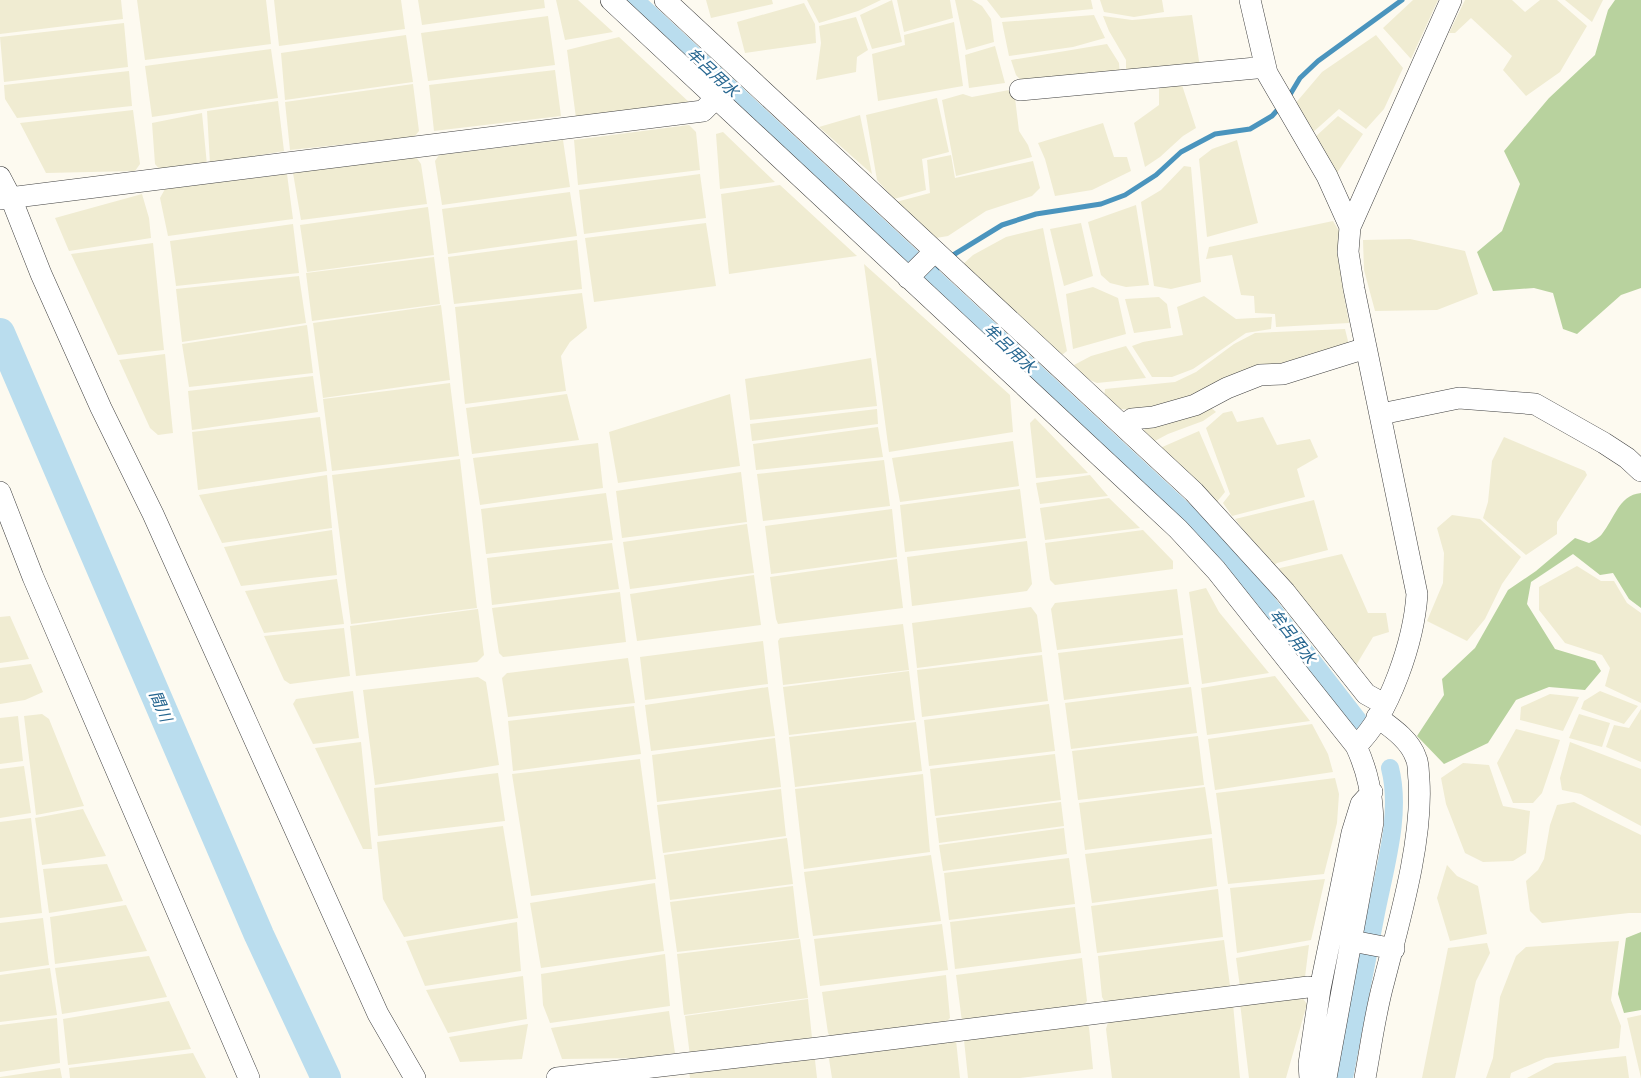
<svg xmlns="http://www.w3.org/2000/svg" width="1641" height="1078" font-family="'Roboto Serif','Noto Sans JP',serif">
  <rect width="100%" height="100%" fill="#fdfaf0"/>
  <path fill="#f0ecd2" d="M0,0h121l2,19 -123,15z
    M137,0h129l5,44 -126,16z
    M274,0h127l4,29 -126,17z
    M418,0h126l1,8 -123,17z
    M556,0h22l35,32 -48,8z
    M706,0h66l1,4 -62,14z
    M807,0h74l-23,11 -39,12z
    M892,0l10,42 -30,7 -12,-34z
    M897,0h53l3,18 -49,14z
    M955,0h17l10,6 9,13 3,23 -28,8z
    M987,0h104l2,9 -92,9z
    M1100,0h62l2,12 -30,5 -30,-5z
    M1413,0h25l-27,59 -28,-31z
    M1465,0h47l13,12 15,-12h17l30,26 -27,46 -34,24 -23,-26 9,-14 -41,-38 -16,15h-6z
    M1565,0h38l-11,22z
    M804,3l11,21 1,19 -71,10 -8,-31z
    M1094,15l11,23 -32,9 -64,9 -7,-34z
    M1192,15l8,52 -74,6v-13l-17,-29 -6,-15 29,4z
    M548,16l7,49 -127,16 -7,-48z
    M856,17l12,33 -11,7 -1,15 -40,8 5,-37 -2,-17z
    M954,22l9,64 -85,15 -6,-47 33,-9 -1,-10z
    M124,23l4,44 -124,15 -4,-45z
    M406,35l7,47 -128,18 -4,-47z
    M1376,35l27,33 -19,41 -18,20 -27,-20 -28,25 -17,-29 28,-33z
    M619,37l71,66 -114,15 -9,-68z
    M1107,44l12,19 1,13 -95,9 -9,-10 -5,-15z
    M995,46l10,37 -36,5 -4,-33z
    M271,49l7,49 -126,19 -7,-51z
    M555,70l6,46 -127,15 -5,-46z
    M129,71l3,35 -115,12 -12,-19 -1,-14z
    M413,84l6,47 -5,6 -124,13 -5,-48z
    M1182,85l14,43 -13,8 -23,21 -15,10 -11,-44 25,-18v-17z
    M1009,90l6,8 4,33 9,14 4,12 -76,19 -14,-76 21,-6 9,3z
    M937,98l12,54 -27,7 4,31 -32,9 -17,-19 -11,-65z
    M278,101l6,50 -74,13 -3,-53z
    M133,110l7,54 -5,7 -89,2 -26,-50z
    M202,113l5,52 -46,6 -6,-7 -3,-41z
    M860,115l12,59 -53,-47z
    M1338,116l25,18 -26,39 -23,-35z
    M1103,123l11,34h13l4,14 -39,19 -37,6 -10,-37 -7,-16z
    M689,125l7,7 4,38 -122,15 -4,-45z
    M723,132l52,50 -55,7 -4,-55z
    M563,140l7,47 -128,18 -7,-44 4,-6z
    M1237,140l21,83 -51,14 -8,-78 13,-10z
    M951,155l4,23 78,-17 7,27 -8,8 -46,15 -38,25 -12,2 -40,-36 34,-9 -3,-33z
    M416,157l5,7 6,40 -126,16 -8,-47z
    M1184,166l7,1 10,115 -30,7 -17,-3 -13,-84 20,-12z
    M287,174l6,45 -125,17 -8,-38 5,-9z
    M700,174l6,44 -122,16 -5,-44z
    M780,185l77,71 -128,18 -8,-80z
    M570,192l7,44 -129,18 -6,-45z
    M142,194l7,24 2,20 -82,13 -14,-33z
    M1136,205l13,80 -23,2 -16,-4 -9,-8 -13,-53z
    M428,207l6,48 -127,17 -7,-47z
    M1333,221l6,10 4,59 6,33 -73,4 -1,-13 -20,-1 -1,-17 -13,-1 -9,-40 -26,4 3,-12z
    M706,223l10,63 -122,16 -9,-64z
    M1081,223l12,53 -29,10 -14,-57z
    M293,224l6,49 -123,13 -6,-45z
    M1043,228l24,123 -9,7 -97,-92 12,-11 33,-18z
    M1410,239l55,12 13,43 -41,16 -62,1 -11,-41 -1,-30z
    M577,240l5,49 -128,15 -6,-47z
    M153,243l11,107 -46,5 -47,-101z
    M434,257l6,47 -128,17 -6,-48z
    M864,264l146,131 3,37 -124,20z
    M299,276l7,47 -124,19 -6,-53z
    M1093,287l25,11 8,36 -53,15 -7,-55z
    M582,293l5,35 -17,14 -9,14 5,35 -101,13 -10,-97z
    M1204,296l32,23 36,-2 -1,12 -25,4 -53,36 -21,8h-20l-20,-31 11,-4 40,-7 -6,-28z
    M1159,297l8,7 4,24 -37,5 -9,-34z
    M441,305l9,75 -127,18 -10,-75z
    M307,325l6,48 -124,14 -7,-43z
    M1345,329l4,16 -165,58 -42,7 -26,-1 -12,-11 1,-9 70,-7 21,-10 38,-28 21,-11z
    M1126,346l20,32 -49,5 -19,-8 -4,-10 17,-9z
    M165,354l8,79 -15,2 -8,-7 -31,-68z
    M871,358l6,48 -127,14 -5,-41z
    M313,376l5,36 -126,18 -4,-39z
    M450,383l9,73 -127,15 -9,-72z
    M567,394l12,46 -107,14 -6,-46z
    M730,394l10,72 -122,17 -9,-51z
    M1207,404l9,8 -13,9 -35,13 -15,8 -10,-9 4,-9z
    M877,409l1,15 -126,17 -2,-17z
    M1232,411l5,11 26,-5 14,28 33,-6 8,18 -21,12 8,28 -73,19 -9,-13 7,-9 -24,-66 17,-15z
    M320,417l7,54 -129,19 -6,-58z
    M1035,418l53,55 -52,5 -6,-55z
    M878,427l5,30 -127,13 -3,-26z
    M1199,431l26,61 -9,11 -56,-55z
    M1504,437l81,34 2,4 -30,47v12l-31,21 -43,-37 5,-16 4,-41z
    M1013,441l6,45 -119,16 -8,-44z
    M598,443l5,45 -123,17 -7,-47z
    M460,459l17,149 -126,16 -19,-149z
    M884,460l6,46 -127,15 -6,-47z
    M741,472l6,50 -125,16 -6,-47z
    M327,475l5,53 -110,15 -23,-48z
    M1090,475l18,21 -68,8 -4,-21z
    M1020,489l6,49 -121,14 -5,-47z
    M606,493l7,47 -127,14 -5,-45z
    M1109,498l31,30 -95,12 -5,-32z
    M1314,500l14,50 -51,13 -5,4 -37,-48z
    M892,509l5,48 -126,17 -6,-48z
    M1452,515l28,4 41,38 -19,27 -17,35 -18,22 -40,-20 16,-38 1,-30 -7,-25z
    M747,524l7,49 -124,16 -7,-47z
    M332,530l5,45 -96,11 -17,-39z
    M1143,530l30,31v8l-118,16 -5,-5 -5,-37z
    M1027,541l5,43 -5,7 -115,15 -5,-49z
    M612,543l7,46 -127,16 -5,-47z
    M1342,554l26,59h18l3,19 -16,5 -18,30 -80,-95 5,-4z
    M897,559l6,49 -125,16 -2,-5 -6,-42z
    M1577,566l24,15h13l13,22 14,10v90l-36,-17 5,-18 -8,-13 -37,-12 -26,-33v-23z
    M754,575l7,50 -124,16 -7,-47z
    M337,579l7,45 -80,9 -19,-42z
    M1206,588l13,24 50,61 -67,11 -13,-92z
    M1177,589l6,46 -126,15 -6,-41 4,-6z
    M620,592l6,50 -123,15 -4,-4 -7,-45z
    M1031,607l6,8 5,37 -125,16 -5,-45z
    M478,609l6,46 -7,7 -121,14 -6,-50z
    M10,616l19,43 -29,4v-46z
    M903,624l6,46 -126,15 -5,-44 2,-3z
    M344,628l6,48 -60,8 -6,-4 -20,-44z
    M1183,638l6,46 -125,16 -6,-47z
    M763,641l5,43 -123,16 -5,-43z
    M1042,655l6,46 -126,16 -5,-47z
    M628,658l7,45 -127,14 -6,-39 5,-5z
    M31,664l12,28 -18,8 -25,4v-36z
    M909,671l6,49 -126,15 -6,-48z
    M1275,676l35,45 -103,14 -6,-47z
    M478,677l8,5 13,83 -124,20 -12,-95z
    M768,687l7,49 -124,15 -6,-46z
    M1191,687l6,46 -126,16 -6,-46z
    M353,691l6,47 -46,6 -20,-40 3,-5z
    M1600,691l38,15 -14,18 -43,-15 3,-8z
    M1550,694l29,3 -16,34 -43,-11 1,-13z
    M1049,704l6,47 -126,15 -5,-46z
    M634,706l7,48 -128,17 -5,-50z
    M1641,709v53l-35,-15 8,-22 15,3z
    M42,714l7,5 35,87 -48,9 -12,-99z
    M1579,714l31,9 -8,24 -33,-9z
    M18,716l5,45 -23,3v-46z
    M916,722l6,49 -127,16 -6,-50z
    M1312,724l16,30 5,18 -118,18 -7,-51z
    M1516,729l44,11 -18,53 -9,10h-20l-16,-40z
    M1198,736l6,49 -126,15 -6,-49z
    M775,738l6,49 -124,15 -5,-47z
    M361,742l11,107h-9l-48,-101z
    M1570,742l71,27v57l-60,-32 -19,-4 -2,-12z
    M1055,754l6,46 -126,16 -5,-47z
    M640,759l16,120 -125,17 -19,-122z
    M1463,763l26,2 14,41 27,5 -4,42 -13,8 -30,1 -18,-9 -19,-49 -5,-26z
    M24,766l7,47 -31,5v-49z
    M498,773l7,48 -127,15 -4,-48z
    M923,774l7,78 -126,17 -9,-80z
    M1335,778l4,16 -2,29 -13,51 -96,10 -12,-91z
    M1205,787l7,47 -127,16 -6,-47z
    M781,789l5,47 -123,17 -6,-48z
    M1061,802l3,24 -125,17 -3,-25z
    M1574,802l67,33v78h-12l-87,10 -12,-12 -4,-30 12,-11 6,-11 6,-34 7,-20z
    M83,809l23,47 -64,9 -7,-47z
    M31,818l11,95 -42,5v-96z
    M503,826l15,92 -114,19 -21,-38 -6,-57z
    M1064,828l3,26 -124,17 -4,-26z
    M787,838l6,46 -123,16 -6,-45z
    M1212,838l5,48 -125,17 -7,-49z
    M931,855l10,66 -128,15 -9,-64z
    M1069,858l6,46 -126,16 -5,-47z
    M107,864l16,37 -74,12 -6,-44z
    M1447,865l10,11 21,10 9,48 -37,7 -13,-43z
    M1325,879l-14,61 -74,13 -7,-65z
    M655,883l9,68 -123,17 -11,-65z
    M793,886l6,52 -122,14 -7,-50z
    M1218,889l5,48 -126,16 -6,-47z
    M126,905l21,46 -92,13 -5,-47z
    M1075,907l6,46 -126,16 -5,-47z
    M43,918l6,47 -49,7v-49z
    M517,922l4,49 -96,15 -19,-45z
    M942,924l6,46 -128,16 -6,-47z
    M800,939l8,59 -124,17 -7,-61z
    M1224,940l6,46 -124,18 -4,-7 -4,-41z
    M1619,941l-8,59 10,26 -2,22 -73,10 -35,15 -1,5h-24l7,-20 7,-61 16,-41 10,-9z
    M1487,943l3,10 -14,28 -21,97h-33l26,-130z
    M1309,945l-4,32 -65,10 -4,-29z
    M665,954l5,52 -120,17 -7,-18 -2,-31z
    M149,956l18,41 -105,17 -7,-46z
    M1082,958l5,43 -5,7 -120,14 -6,-47z
    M50,968l7,47 -57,7v-47z
    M946,975l4,43 -5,5 -114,14 -3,-4 -6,-41z
    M523,976l4,43 -79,14 -22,-43z
    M1301,996l6,8 -21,74h-37l-9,-75z
    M808,999l4,39 -122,18 -5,-40z
    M169,1001l22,48 -123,16 -5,-46z
    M1233,1004l7,74h-128l-6,-49 3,-10z
    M669,1011l6,42 -33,5 -80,1 -11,-31z
    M1641,1015v63l-14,-60z
    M57,1018l3,45 -60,9v-47z
    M1084,1023l5,4 4,42 -73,9h-52l-4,-38z
    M528,1024l-6,35 -62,3 -11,-25z
    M956,1040l4,38h-128l-3,-19 4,-6z
    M193,1053l13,25h-136l-1,-10z
    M807,1054l8,6 2,18h-127l-1,-6z
    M1626,1056l3,22h-102l28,-15z
    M60,1068l2,10h-62v-1z"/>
  <path fill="#b8d29e" d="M1615,0h26v288l-20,7 -44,39 -14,-5 -10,-36 -19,-5 -41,3 -16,-39 25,-21 18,-47 -16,-33 45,-53 46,-43 13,-45z
    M1641,493v115l-12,-9 -16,-26 -13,2 -27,-21 -42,28 -4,22 28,45 40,12 6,10 -16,19 -36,-3 -33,13 -28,43 -44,21 -27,-28 27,-41 -2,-16 33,-31 33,-58 28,-19 39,-33 14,5c4,-2 10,-5 13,-9 12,-15 17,-39 39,-41z
    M1641,932v78l-17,3 -6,-19 8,-56z"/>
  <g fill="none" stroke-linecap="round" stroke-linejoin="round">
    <path stroke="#4a94bd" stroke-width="5" d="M1288,98l12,-20 18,-17 84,-61
      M950,257l52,-32 34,-11 65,-10 24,-9 31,-20 25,-23 34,-18 35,-5 22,-13 9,-10
      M930,276l12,-12"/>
    <path stroke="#baddee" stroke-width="18" d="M635,0l561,522 63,70 99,128
      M1344,1078c10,-53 21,-107 31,-160 9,-48 27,-103 15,-150"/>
    <path stroke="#baddee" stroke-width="30" d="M0,333l259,602 67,143"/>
    <defs>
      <path id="minor" d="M611,0l567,529 38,41 140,176c12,26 16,48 17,76l-47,256
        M665,0l529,492 91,100 81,102 18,10
        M1250,0l17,73 60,103 23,51
        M1020,90l236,-22 8,-4
        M0,177l11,21 30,76 60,134 52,106 225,500 37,64
        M0,199l703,-88 13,-13
        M908,278l26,-26
        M1381,414l78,-16 76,6 69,39 23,15 14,13
        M1124,426l8,-7 21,-2 42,-12 32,-17 33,-13 23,-1 83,-26
        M0,492l33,85 216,501
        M1356,746c34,-32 58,-106 61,-152l-63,-305 -6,-37 2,-25 101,-227
        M1352,941l42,8
        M557,1078l261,-30 490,-61 12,2
        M1310,1078l-1,-14 11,-75 32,-156 9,-29 11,-12
        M1365,1078c6,-32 10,-65 19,-97 15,-59 39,-140 35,-201 -1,-7 0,-16 -3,-22 -6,-18 -24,-30 -39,-41"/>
    </defs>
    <use href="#minor" stroke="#404040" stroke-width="22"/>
    <use href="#minor" stroke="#fff" stroke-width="21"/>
  </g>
  <g text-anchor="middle" stroke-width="5" stroke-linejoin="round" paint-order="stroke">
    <g font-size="16" font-style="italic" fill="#266690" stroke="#fff">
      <text transform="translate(713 72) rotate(43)" y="6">牟呂用水</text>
      <text transform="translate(1010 348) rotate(43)" y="6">牟呂用水</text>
      <text transform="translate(1293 636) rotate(52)" y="6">牟呂用水</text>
      <text transform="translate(161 706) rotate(67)" y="6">間川</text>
    </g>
  </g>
</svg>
